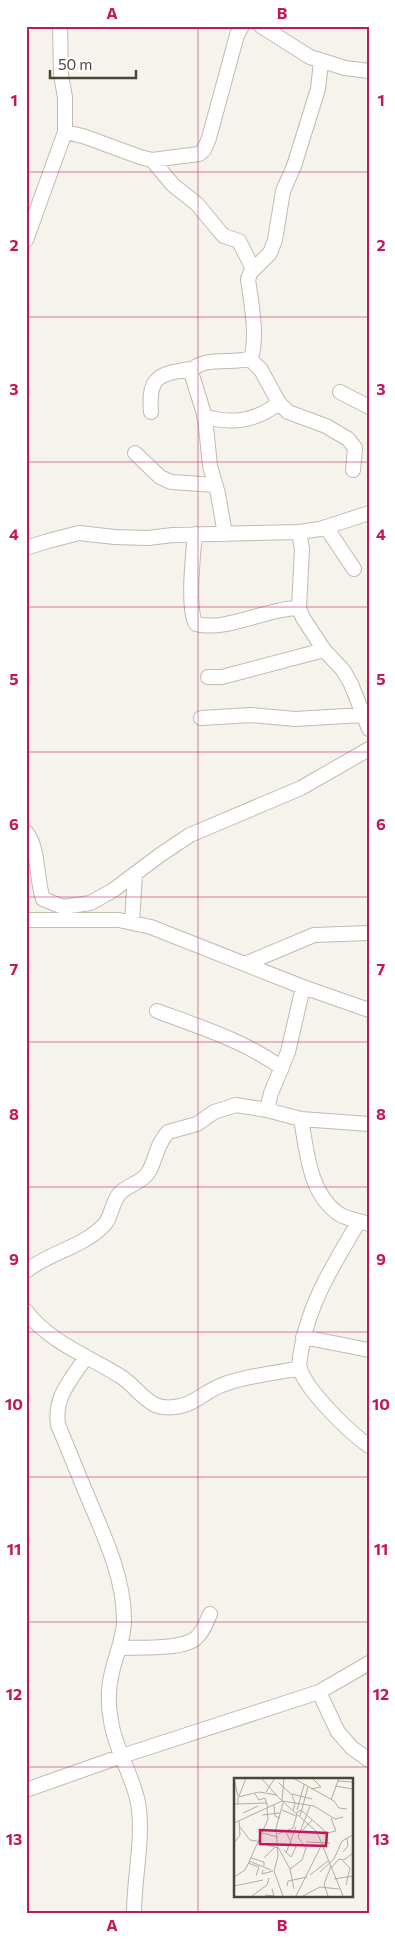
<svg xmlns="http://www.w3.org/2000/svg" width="395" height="1939" font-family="Commissioner,sans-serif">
  <rect width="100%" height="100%" fill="#f6f3ec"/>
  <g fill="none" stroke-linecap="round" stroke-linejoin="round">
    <defs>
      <path id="minor" d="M261,26l49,31 35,11 24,3
        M65,132l18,4 57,21 12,3 47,-6 5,-4 5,-12 28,-103 5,-9
        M152,160l21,25 24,19 24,29 3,3 15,5 14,28
        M26,240l39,-108v-35l-4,-22 -1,-49
        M250,359l11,11 18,33 9,9 38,14 22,13 7,9 -2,22
        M340,392l29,15
        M151,412c-3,-36 8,-38 40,-43
        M204,416c28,9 52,5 75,-13
        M135,453l25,24 11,5 44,3
        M326,527l28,42
        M299,532l3,17 -3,59 4,10 21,32 19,20 8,14 18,45
        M195,534c-2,20 -8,75 1,90 30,8 71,-16 103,-16
        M225,534l-7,-40 -8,-28 -5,-49 -14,-45c10,-17 43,-7 60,-14 7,-23 0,-56 -3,-79l3,-7 19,-19 5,-13 8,-49 11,-25 24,-77 3,-27
        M26,548l22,-7 31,-8 36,4 33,1 25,-3 126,-3 21,-3 49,-16
        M208,677h14l102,-27
        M201,718l50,-3 44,4 68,-4
        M26,832c13,15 10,47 17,67l20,8 27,-4 22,-12 48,-36 30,-20 111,-47 68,-39
        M26,920h93l32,7 152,60 66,23
        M132,922l3,-48
        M245,964l69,-29 55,-2
        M157,1011c43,16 88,30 125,57
        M267,1110l4,-17 17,-41 15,-65
        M301,1119c6,32 8,75 38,95 8,5 21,7 30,10
        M359,1221c-23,40 -49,79 -57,125 -1,7 -4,17 -2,23 7,22 50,64 69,77
        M26,1271c24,-19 58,-24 79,-47 7,-9 7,-22 15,-31 8,-8 21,-10 28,-20 8,-13 8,-28 20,-41l29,-8 17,-12 22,-7 31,5 34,9 68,5
        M26,1311c23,31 62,45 94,65 12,7 20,20 32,27 5,4 15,5 22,4 19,-1 31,-16 48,-22 25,-10 52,-11 78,-17
        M303,1337l66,13
        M86,1357c-15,23 -32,39 -28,68 10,23 19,47 29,70 16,39 36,79 37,122 1,19 -8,37 -12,55 -4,16 -4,33 -1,49 4,29 22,54 27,82 6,34 -4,75 -4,110
        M119,1648c18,-1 64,2 77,-10 7,-6 10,-15 14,-24
        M319,1692l19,40 14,16 17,12
        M26,1790l96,-34 197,-64 50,-29"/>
    </defs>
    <use href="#minor" stroke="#c2bbae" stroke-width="16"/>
    <use href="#minor" stroke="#fff" stroke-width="14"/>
  </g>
  <path fill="none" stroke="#c2185b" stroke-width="1" stroke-opacity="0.55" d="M198,26v1887M26,172h343M26,317h343M26,462h343M26,607h343M26,752h343M26,897h343M26,1042h343M26,1187h343M26,1332h343M26,1477h343M26,1622h343M26,1767h343"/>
  <g transform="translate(234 1778)">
    <rect width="119" height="119" fill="#f6f3ec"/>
    <path fill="none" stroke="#b2ada4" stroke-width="1" d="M27,0l20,22M59,0l41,23 5,7 8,1M0,1l4,17M103,3l16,1M45,5l13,12 3,8 -2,8M101,8l18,3M77,11l10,-2 -9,-9M32,14l9,-14M21,16l4,6 6,-2 3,10M58,16l20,5M5,18l7,-18M97,22l8,-22M48,23l35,31 26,64M48,23l32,5 21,13 8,-2M0,26h4v-7l21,-5 18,3M3,26l29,-1M40,27l1,11 5,2M48,32l14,6M63,32l7,-25M9,35l15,-7M62,35l5,-3 25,22 1,10 -5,4M28,37l18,-2M66,38l8,-29M0,45l48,-22 2,-23M6,49l10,13 7,1M52,54l5,10 -3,5M28,55l16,4M93,55l9,-2 -5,-13M44,56l15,-6 4,-14M64,57l14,-15M23,64l21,6M72,64l24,1M0,65l6,-8 -1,-14M44,69l12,22 12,-9 4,-12 -8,-11 12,-31M50,72l7,7 5,-10 -5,-3M109,74l5,-6 -1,-8M52,75l10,-26M17,80l13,4v4M30,80l11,-11M15,83l22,9M109,83l7,7 -4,17M14,85l11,4 -3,9M97,90l8,-9 5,1 9,-7M56,91l4,20M29,92l-1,4 11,-3M86,94l14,-13 8,-18 11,-6M76,97l18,-14M0,99l11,-7 4,-8 19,-43 -1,-11M100,101l19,-3M0,108l29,-6M53,108l1,-5 19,-4M31,117l9,1 -2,-7M18,118l15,-11 2,-7M49,118l-9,-25 4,-15 -2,-28 7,-25M62,118l25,-50M69,118l17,-9 19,2M94,118l-4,-12 7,-18"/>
    <path fill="#c2185b" fill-opacity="0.15" stroke="#c2185b" stroke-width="2.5" d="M26,52l67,3 -1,13 -66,-2z"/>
    <rect width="119" height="119" fill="none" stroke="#4b4439" stroke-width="2.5"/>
  </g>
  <rect width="395" height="1939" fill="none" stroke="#ffffff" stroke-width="55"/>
  <path d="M50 70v8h86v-8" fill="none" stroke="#4b4439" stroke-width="2.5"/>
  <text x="58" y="70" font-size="15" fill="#4b4439" stroke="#ffffff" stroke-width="4" paint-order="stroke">50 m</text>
  <rect x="28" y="28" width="340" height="1884" fill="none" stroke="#c2185b" stroke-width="2"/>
  <g font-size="16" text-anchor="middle" font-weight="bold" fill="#c2185b">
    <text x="112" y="19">A</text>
    <text x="282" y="19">B</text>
    <text x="14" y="106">1</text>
    <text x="381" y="106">1</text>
    <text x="14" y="251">2</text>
    <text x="381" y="251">2</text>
    <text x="14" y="395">3</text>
    <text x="381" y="395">3</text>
    <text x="14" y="540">4</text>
    <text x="381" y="540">4</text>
    <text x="14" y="685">5</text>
    <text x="381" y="685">5</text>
    <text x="14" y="830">6</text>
    <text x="381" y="830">6</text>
    <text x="14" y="975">7</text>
    <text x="381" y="975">7</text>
    <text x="14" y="1120">8</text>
    <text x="381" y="1120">8</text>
    <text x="14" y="1265">9</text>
    <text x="381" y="1265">9</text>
    <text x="14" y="1410">10</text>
    <text x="381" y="1410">10</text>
    <text x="14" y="1555">11</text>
    <text x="381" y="1555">11</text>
    <text x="14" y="1700">12</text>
    <text x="381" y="1700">12</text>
    <text x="14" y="1845">13</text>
    <text x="381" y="1845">13</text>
    <text x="112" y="1931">A</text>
    <text x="282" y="1931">B</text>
  </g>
</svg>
